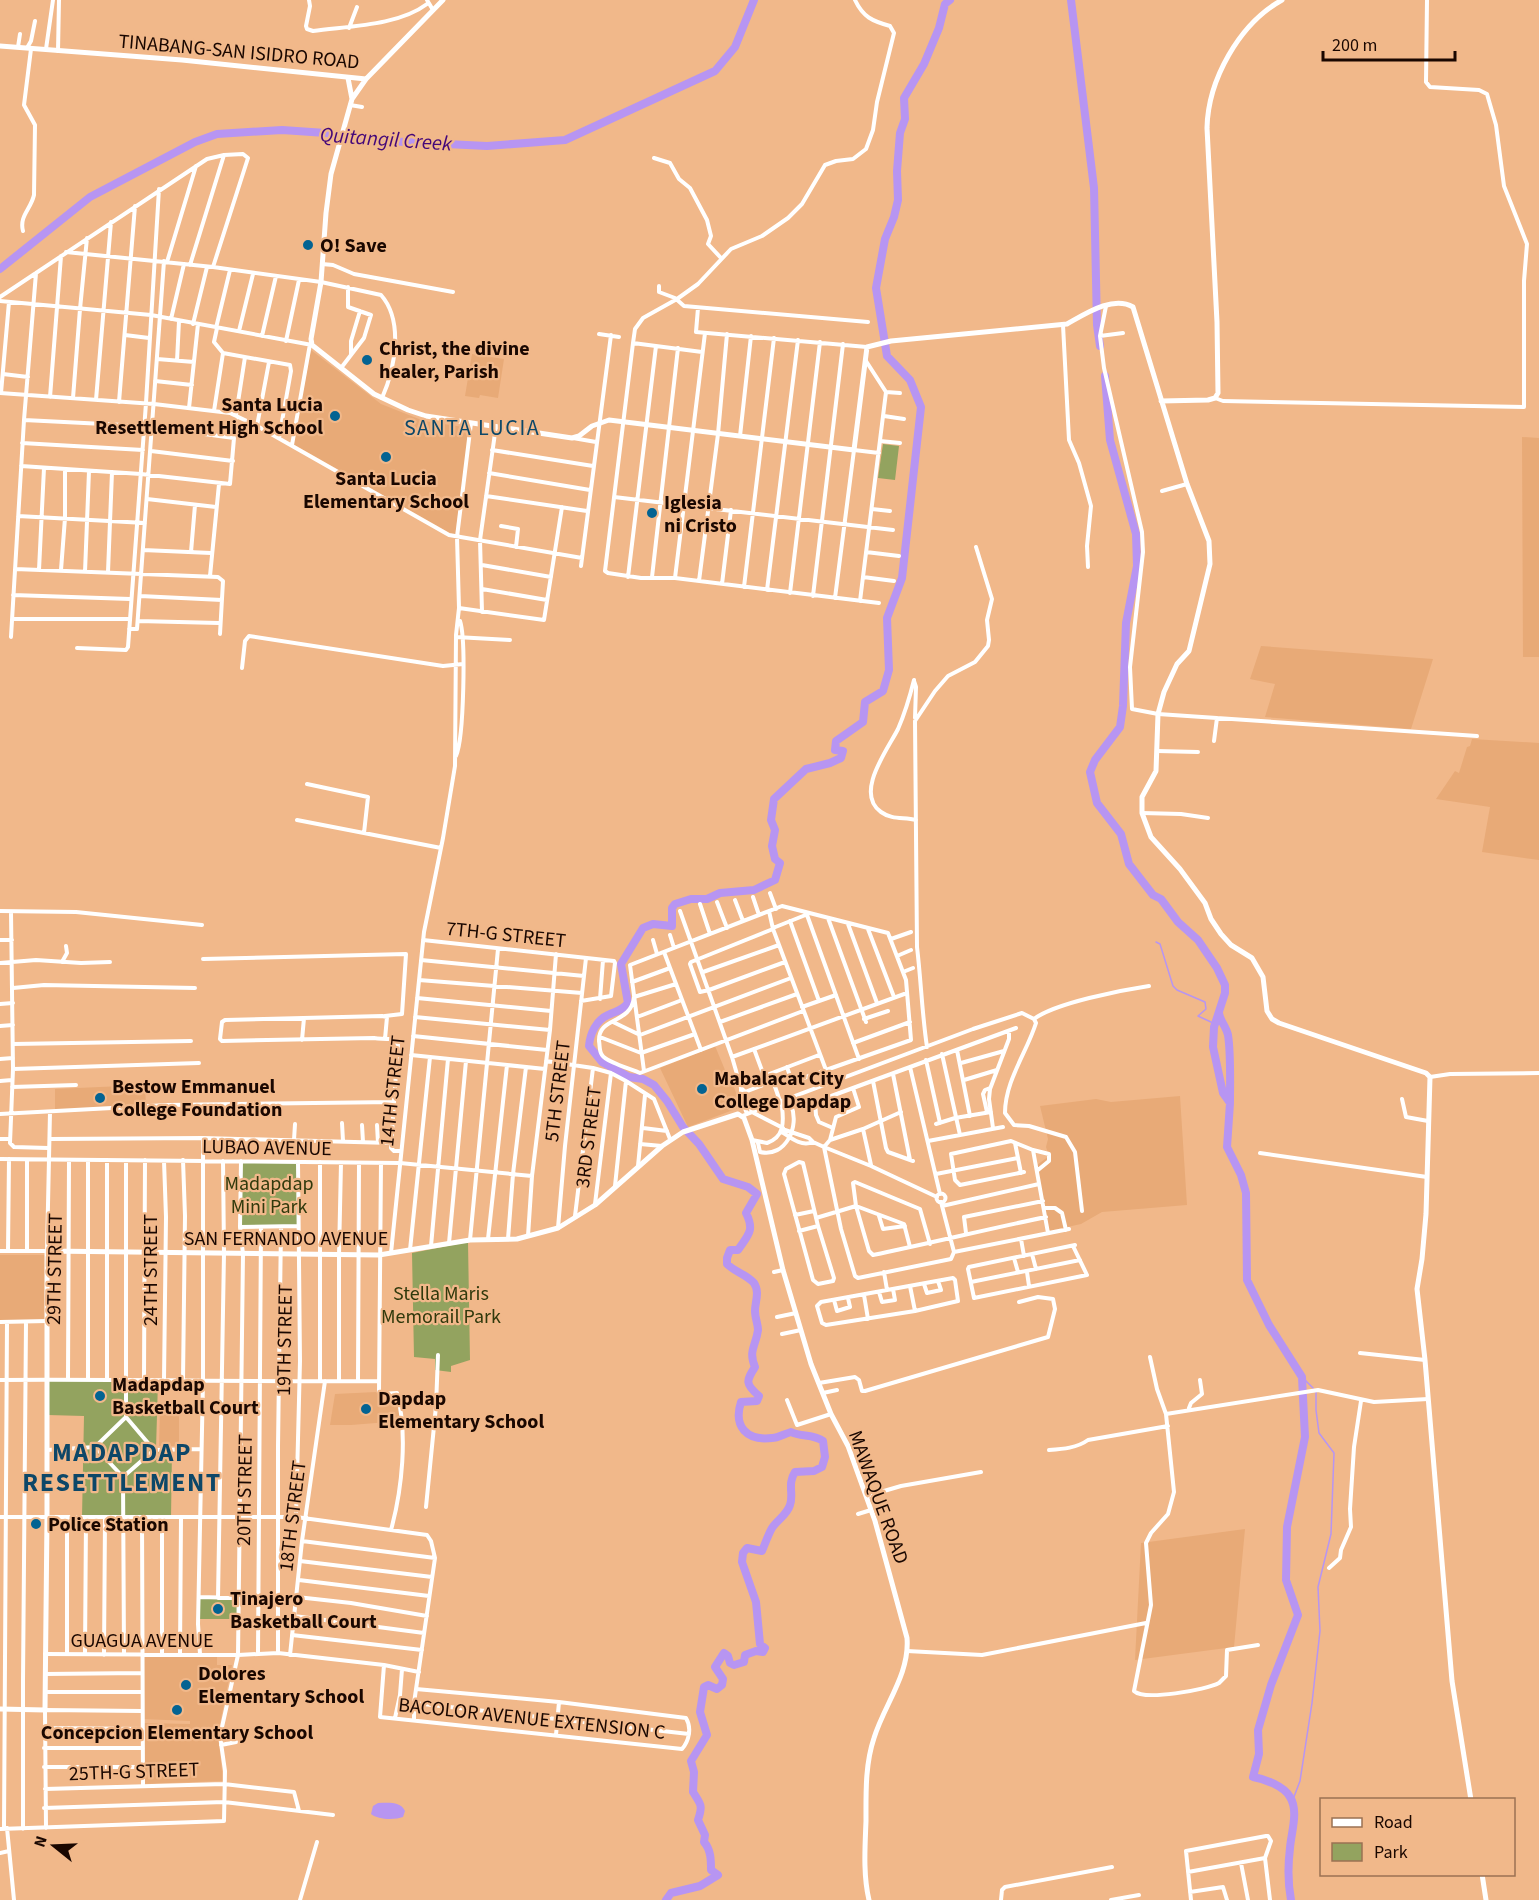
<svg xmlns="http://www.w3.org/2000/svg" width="1539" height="1900" font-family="'Source Sans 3',sans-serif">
  <rect width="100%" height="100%" fill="#f1b88a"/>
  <path fill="#e8aa77" d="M311,350l70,54 43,17 46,7 -15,108 -162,-92z
    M472,354l32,5 -6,39 -18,-3 -1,3 -14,-2z
    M1522,437l17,1v219h-16z
    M1261,646l172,13 -22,70 -146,-12 10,-33 -25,-5z
    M1472,739l67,4v117l-57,-8 8,-45 -54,-8 19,-28 4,2 8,-26 3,-1z
    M715,1046l10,24h3l13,37 -53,20 -28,-59z
    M145,1085l1,21 -91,5v-22z
    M1180,1096l7,109 -85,7 -21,12 -32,7 -12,-66 12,-9 -3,-9 2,-8 -8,-33 56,-7 15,3z
    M0,1255h46l-1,65h-45z
    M376,1392l3,3 17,-2 5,28 -50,4h-21l5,-31z
    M160,1410h19v36h-20z
    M1245,1529l-11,118 -99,13 6,-117z
    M143,1656h74v9h15l-14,68 5,48 -80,3v-61l47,1v-3l-48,-2z"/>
  <path fill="#93a35f" d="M883,444l16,2 -4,34 -17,-2z
    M241,1161l57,1v64l-58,1z
    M468,1242l2,118 -19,6v6l-16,-2v-11l-21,-2 -2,-104z
    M48,1379l110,2 -2,68 16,1 -1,68 -89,-1 2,-101 -36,-1z
    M200,1599h37v20h-37z"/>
  <path fill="#b795f2" d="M378,1803c11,0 22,-2 27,8l-2,6c-8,3 -25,3 -32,-3l2,-8z"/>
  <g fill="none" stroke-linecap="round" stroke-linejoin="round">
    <path stroke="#b795f2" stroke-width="1.5" d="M1156,942l4,2 13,42 4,4 28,12 1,7 -8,7 13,6 3,5
      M1302,1377l11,11
      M1292,1802l8,-21 12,-78 8,-72 -2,-44 13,-53 3,-81 -15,-20 -3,-23v-18"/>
    <path stroke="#b795f2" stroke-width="8" d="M1071,0l23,188 3,137 3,21
      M0,269l90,-72 105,-55 22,-8 65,-4 44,3 39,7 122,6 78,-6 150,-69 20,-24 19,-47
      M1105,376l5,64 26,94 1,32 -11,57 -3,83 -3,21 -25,33 -5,12 7,31 24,31 8,30 24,31 8,4 17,23 20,18 19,28 8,17v8l-11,34 -1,20 10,46 7,10 -3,44 14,28 5,18 1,87 22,45 33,52 3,60 -18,90 -1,53 12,35 -27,70 -13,45 1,24 -6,23c12,2 31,9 37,20 9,14 1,36 0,51 -2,16 -2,36 1,52
      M1219,1013c1,8 7,13 9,22 3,19 2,47 2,67
      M666,1900l5,-7 29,-7 18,-11 -7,-5c0,-10 0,-20 -7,-28l1,-7 -7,-15c5,-15 3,-15 -5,-28l1,-20 -3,-11 16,-26 -7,-23 4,-25 4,-2 9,4 5,-4 1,-6 -8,-12 9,-14 4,3 2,7 4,2 10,-3 1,-7 11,-4 7,1 2,-4 -5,-4 -4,-42 -14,-40 1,-9 4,-5 15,3c3,-7 6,-16 10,-23 5,-8 15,-13 18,-23 4,-11 -3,-21 5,-33l19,-1 8,-4 3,-10 -2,-16c-9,-7 -22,-4 -32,-9 -7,2 -13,6 -19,6 -25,3 -39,-11 -31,-36l16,-1 2,-5c-14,-12 -13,-15 -4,-29 -7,-17 1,-21 3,-37 0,-6 -3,-12 -3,-19 0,-9 5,-19 -1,-28 -8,-9 -19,-11 -27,-19v-6l3,-8h8c10,-15 17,-19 8,-37l11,-19 -9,-7 -25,-8 -24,-35 -16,-17 -16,-26 -13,-16 -11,-6 -14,-2 -27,-15 -13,-16c1,-12 7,-26 19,-31 8,-4 14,-4 20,-12l-7,-39 22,-36 10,-4 19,2v-18l3,-4 16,-5h16l13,-6 34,-3 21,-10 5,-17 -5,-4 -3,-13 3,-16 -4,-10 3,-21 32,-30 24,-6 11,-5 2,-7 -8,-1 1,-9 27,-19 2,-20 18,-11 6,-21 -2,-52 15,-40 19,-171 -11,-27 -23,-24 -11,-68 9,-49 9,-22 4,-17 -1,-29 3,-38 5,-14 -1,-21 20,-34 15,-36 6,-24 5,-4"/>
    <path stroke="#fff" stroke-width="4" d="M309,0l1,6 -4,20 1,3 6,2c35,-5 85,-5 114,-27
      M427,0l6,10
      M855,0c8,17 17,21 35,26l4,7 -17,69 -4,28 -7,19 -13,10 -17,2 -11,4 -23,39 -14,14 -26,18 -31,13 -33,35 -21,15 -34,19 -8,11 -2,14 -28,228 3,2 33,5h34l204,25
      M349,28l8,-21
      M18,47l2,-13
      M27,48l4,-7 4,-20
      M46,49l7,-49
      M58,51l1,-51
      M350,105l12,2
      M654,158l16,5 9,16 11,9 17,32 4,16 -3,8 13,14
      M23,231c-4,-15 8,-22 11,-36l1,-70 -11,-20 7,-56
      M66,252l147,15 108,15 60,13c23,26 14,74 1,103
      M167,262l29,-96
      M322,264l11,1 21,9 99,18
      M190,265l34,-110
      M659,286v6l16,6 9,8 184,16
      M0,297l207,-138 17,-4 19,-1 5,4 -35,109
      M0,301l151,14 161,30
      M1106,306l-6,30 4,32 38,164 1,20 -13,115 2,42 26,5 319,22
      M698,308l-2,24 171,15
      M171,319l13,-55
      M193,324l14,-57
      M1063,325l6,115 10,23 12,43 -4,40 1,21
      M216,328l14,-58
      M217,328l-3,14 9,11
      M239,331l14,-57
      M599,334l20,3
      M125,335l24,3
      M262,336l14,-60
      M1100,336l23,-3
      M286,341l13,-61
      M633,343l69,9
      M351,354v-13l9,-30
      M157,359l37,3
      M177,361l2,-40
      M341,368l23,-30 7,-23 -23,-8v-20
      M3,374l25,3
      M155,381l37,4
      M886,392l14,1
      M0,393l154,11 76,9 27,13 192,109 133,23
      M1,393l8,-91
      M50,397l11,-141
      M73,398l7,-89 7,-71
      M1215,398l8,3 301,6v-126l3,-37 -23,-58 -8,-61 -9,-31 -8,-4 -49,-3 -4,-5 1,-82
      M96,400l15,-178
      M119,402l16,-196
      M189,408l9,-84
      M214,411l9,-58 67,12 1,6 -12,67
      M884,416l20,3
      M24,420l120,6
      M257,426l12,-64
      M152,427l82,11
      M740,436l11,-100
      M573,438l23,4
      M880,441l20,2
      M22,443l121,7
      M292,445l18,-101
      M492,450l101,16
      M151,451l82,10
      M21,466l120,8 89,10 6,-69 9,-58
      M489,473l101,17
      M1162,491l25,-7
      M486,496l101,15
      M614,497l279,33
      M147,499l69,8
      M872,509l18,2
      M18,516l127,7
      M501,526l17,3 -2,18
      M143,550l68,3
      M191,552l4,-47
      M866,552l33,4
      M482,565l69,12
      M581,566l30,-231
      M15,569l203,8 5,4 -3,53
      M39,570l5,-102
      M61,570l4,-52v-49
      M85,572l4,-101
      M108,572l4,-100
      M210,576l9,-92
      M628,577l28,-231
      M652,577l26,-229
      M863,577l31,4
      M675,578l30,-245
      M699,581l19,-147 9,-100
      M722,584l9,-74
      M744,587l30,-249
      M482,589l65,11
      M767,590l31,-250
      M790,593l30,-251
      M13,595l117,4
      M140,596l82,4
      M813,596l30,-252
      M835,598l19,-148 25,3
      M860,601l26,-209 -20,-31
      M459,608l85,12 18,-113
      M482,612l-2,-72 16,-114
      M12,619h117
      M138,621l81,2
      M129,629h8l27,-368
      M11,637l13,-217 12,-147
      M456,637l54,3
      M77,648l49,2 2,-3 18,-244 13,-214
      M242,668l3,-27 4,-5 194,30 20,-2
      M914,680c-4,16 -9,33 -16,49 -10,20 -44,64 -17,83 11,8 22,5 35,8
      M914,681l2,6 -1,31
      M1214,741l3,-23
      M1157,751l41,1
      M456,756c8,-18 10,-117 4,-135
      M307,784l61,13 -4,36
      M1142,813l39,1 27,4
      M297,820l144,28
      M770,893l6,16
      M753,897l6,18
      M735,900l8,21
      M717,902l10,26
      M700,904l10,30
      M0,911l76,1 126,13
      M680,911l52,146 9,31 4,4 7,20 31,16
      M769,911l4,18 53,141
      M11,912l2,157 -3,74 4,4 34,1
      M807,915l52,144
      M828,918l38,104
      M790,921l29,80
      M848,924l29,79
      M773,928l35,-14
      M773,929l-82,33 -1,2 10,28 9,-2 76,-28
      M868,929l26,68
      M670,935l4,13
      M891,939l20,-7
      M0,940h12
      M423,940l191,21 1,2 -4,33 -30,5
      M653,940l4,14
      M664,952l37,98
      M897,956l14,-6
      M203,959l203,-5 -4,60 -17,2
      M421,960l163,16
      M62,962l5,-9 -1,-7
      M0,963l36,-3 45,3 29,-1
      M703,972l76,-27
      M903,972l10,-4
      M419,980l163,13
      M632,982l38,-14
      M676,984l-42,13c-3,28 -36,19 -35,44 1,5 0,10 3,14 4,7 29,14 38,18l163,-62
      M13,988l31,-3 151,3
      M417,998l134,13
      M600,999l3,-39
      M0,1004l13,-1
      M802,1007l34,-12
      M415,1017l135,13
      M637,1017l45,-17
      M864,1019l24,-8
      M1034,1019c21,-16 88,-29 115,-33
      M613,1022l27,13 151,-57
      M720,1022l77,-28
      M0,1026l13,-1
      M413,1036l134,14
      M600,1037l41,16 54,-19
      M385,1039l2,-22 -5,-1 -157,4 -3,2 -2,17 2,2 152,-3c6,1 12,1 19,1l5,5 -4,58
      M302,1040l2,-22
      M853,1043l57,-21
      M13,1044l178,-3
      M927,1047c-5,-33 -6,-67 -10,-100l-2,-226 20,-30 13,-15 27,-14 13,-16 1,-6 -2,-20 5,-21 -16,-52
      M754,1049l10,27 55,-21
      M957,1050l13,66
      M942,1054l18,81
      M411,1055l134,14
      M732,1057l175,-64
      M0,1059l13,-1
      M926,1060l14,63
      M546,1061l47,7 18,5 15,8 28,18 16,40
      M961,1063l43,-12
      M910,1067l30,127
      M13,1069l186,-6
      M644,1071l-14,-106 152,-59 106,27 18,47 5,60 -119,42 -5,-15
      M893,1074l17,86
      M1430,1077l20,-3 89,-1
      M964,1080l33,-10
      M0,1081l12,-1
      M873,1081l13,67 2,4 25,9
      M12,1087l64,-2
      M853,1088l6,19 -23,10 -6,23 -6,7 17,82 14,47 3,2 93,-19 3,-7 -13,-50
      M741,1089v8l6,17
      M745,1092l28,-11 9,26
      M1402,1099l4,18 22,4
      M987,1112l-4,-18 2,-4 5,-2
      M0,1114l168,-9 226,-3 -3,46 3,3h7
      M742,1116l231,-87 49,-16 12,6 2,4c-9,29 -31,58 -31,90l9,12 15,1 37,11 9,15 7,59
      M342,1123l1,18
      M936,1124l19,-6 36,-6
      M362,1125l1,17
      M377,1125l1,18
      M643,1128l24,3
      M833,1128l-14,-6 -3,-7 -1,-13 201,-74
      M993,1128l-4,-29 1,-10 19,-50v-8
      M782,1129l27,9 4,4 11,5 47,19 66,31
      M863,1129l8,36
      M782,1132c9,6 19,15 31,10
      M0,1139h10
      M50,1139l153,-1 188,5
      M294,1140l1,-16
      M752,1140l15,3c17,-6 17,-20 15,-36l9,-2c9,21 -5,53 -31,47l-2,-9
      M830,1140l33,-11 38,-17
      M928,1141l75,-14
      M1015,1143l6,30
      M640,1144l22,2
      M1033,1150l15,83
      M1260,1153l167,24
      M0,1159l400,4 132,13
      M88,1160v219
      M107,1160v219
      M183,1160l2,56 -2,164
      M164,1161l2,56 -2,163
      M320,1162v219
      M381,1163l-2,228 3,3 15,-1c11,41 5,97 -6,137
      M638,1166l7,-71
      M1024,1172l-64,13 -5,-5 -4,-26 60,-13 22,9 16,4v7l-11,9
      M936,1174l82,-16
      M615,1186l11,-105
      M936.5 1198a4.5 4.5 0 1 1 9 0a4.5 4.5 0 1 1-9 0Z
      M595,1204l16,-131
      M942,1206l97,-22
      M1044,1208h11l7,5 4,17
      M795,1215l19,-4
      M575,1216l18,-148
      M879,1216l4,13 22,-3
      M816,1218l40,-12 48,18 6,23
      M240,1227l58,-1
      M558,1228l7,-82 21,-188
      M799,1231l19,-5 -15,-63 -4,-1 -13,7 -2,5 29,106 5,4 15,-3 1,-3 -16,-52
      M966,1233l-2,-16 79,-16
      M528,1236l4,-60 18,-146 6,-76
      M488,1239l19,-174
      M508,1239l5,-65 13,-107
      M1021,1239l3,17
      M470,1240l28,-291
      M449,1243l17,-182
      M930,1244l-10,-35 -65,-27 -2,1 3,23 13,45 4,4c58,-12 115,-26 173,-38
      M431,1246l17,-187
      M1073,1246l14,29 -113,23 -6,-29 1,-2 106,-22
      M27,1250v-90
      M410,1250l20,-193
      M0,1251h47l3,-139
      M8,1251l1,-92
      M954,1252l115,-23
      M391,1253l33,-321 19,-94 12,-72 1,-131 3,-27 -2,-71 14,-114
      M1032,1254l4,15
      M1014,1258l4,14
      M774,1272l9,-2
      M884,1272l3,18
      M1027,1272l2,14
      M953,1278l2,2 3,21 -43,10 -89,14 -4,-2 -5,-17 4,-4z
      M971,1282l109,-22
      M924,1284l3,9 14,-3 -3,-9
      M910,1286l5,25
      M879,1292l3,10 13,-2 -2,-11
      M864,1295l4,24
      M834,1300l3,11 13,-4 -2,-9
      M777,1317l19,-4
      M0,1322l47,-1
      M782,1334l19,-4
      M1360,1353l65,7
      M1150,1357l7,32 9,25
      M68,1378l1,-218
      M144,1379l1,-219
      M0,1380c126,-1 252,2 379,1
      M339,1381v-126l2,-92
      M358,1381l1,-218
      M819,1383l36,-6 4,3 3,11h3l183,-54 7,-28 -2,-10 -15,-2 -19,5
      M823,1393l14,-3
      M787,1400l10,25 34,-11
      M1189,1408l2,-5 11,-9 -2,-14
      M47,1450l48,-3
      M154,1450l47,-1
      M1049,1450c14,-1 28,-2 39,-10l80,-14
      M123,1477l31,-27 -28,-33v-256
      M867,1496l34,-10 80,-14
      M426,1507l10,-101 2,-51
      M858,1514l13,-4
      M0,1517h296l131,18 4,6 4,17 -21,145v17
      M296,1517l4,-156 -2,-199
      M142,1518l1,268
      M162,1518v136
      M302,1541l133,17
      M300,1561l132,16
      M1329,1568l11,-10 1,-8 10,-23 -1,-18 4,-62 7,-46
      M299,1580l130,16
      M199,1597l40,1
      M297,1597l54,6 76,13
      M218,1598l6,-345 -1,-92
      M294,1616l130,17
      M292,1635l130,15
      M1258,1645l-31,5 -1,26c-2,2 -5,5 -7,7 -13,7 -75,18 -85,8l17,-86 -5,-62 5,-10 17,-19 6,-22 -8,-78 152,-24 56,12 54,-3
      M907,1651l75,4 164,-32
      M278,1653v-206l3,-220
      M45,1654l193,1 40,-2 106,12 35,7
      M67,1654v-137
      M85,1654l1,-137
      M124,1654l-1,-177 -28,-30 31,-30
      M180,1654l1,-136
      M200,1654l-2,-30 5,-243v-243
      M258,1654l3,-427
      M104,1655l1,-137
      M290,1655l12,-114 23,-160
      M384,1665l-4,52 302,32c7,-8 10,-21 4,-31l-127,-16 -143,-13
      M45,1674l97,-1
      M45,1692h97
      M414,1703l275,31
      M395,1718l5,-23 2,-26
      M45,1728l98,1
      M556,1735l3,-33
      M221,1745l15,-3
      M44,1748h99
      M44,1767h99
      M45,1789l179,-5 70,8 5,19
      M44,1808l180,-6 109,13
      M7,1828l7,72
      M46,1828l-1,-118 97,1
      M0,1829l224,-8 1,-50 -5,-35 18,-81 5,-401 -3,-27 1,-66
      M4,1829l3,-507
      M23,1829v-148l3,-359
      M0,1853l9,-2
      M1241,1863l7,37
      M1188,1872l77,-14
      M1190,1892l33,-5 4,13
      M300,1900l17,-58
      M1001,1900l1,-10 3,-3 107,-20
      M1111,1900l28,-5
      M1191,1900l-5,-49 80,-15h2l3,5 -6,17 5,42"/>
    <path stroke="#fff" stroke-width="5" d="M0,46l182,14 184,19 77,-79
      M348,78l4,21
      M366,79l-14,20 -21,75 -5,39 -5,69 -10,57 1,6 62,49 34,16 18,6 146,22 7,-2 13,-10 17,-6 245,30 13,-103 24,-6 176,-17c18,-10 46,-29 66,-17l54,177 22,57 1,23 -21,87 -12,13 -13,28 -6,22 -2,57 -14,26v16l9,24 29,32 25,34 6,16 10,15 10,11 21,13 11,19 4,34 5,8 7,4 147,50 4,4 -4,137 -4,45 -5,30 8,71 27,321 19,119
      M1161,401l47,-1 7,-2 3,-5 -1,-71 -10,-194c1,-48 32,-104 75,-128
      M0,1709l45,1 2,-193v-266l332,4 91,-15 47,-1 41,-11 37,-23 67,-59 21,-14 55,-18 6,4 8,22 31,130 28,94 20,50 17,32 27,75 32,117c3,36 -23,67 -33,100 -9,27 -8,55 -8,83 -1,26 -3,54 3,79
      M1482,1874l4,26"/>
  </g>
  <g fill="#036392" stroke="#f1b88a" stroke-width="2">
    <circle cx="308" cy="245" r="6"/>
    <circle cx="367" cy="360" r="6"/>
    <circle cx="335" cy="416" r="6"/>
    <circle cx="386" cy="457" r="6"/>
    <circle cx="652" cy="513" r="6"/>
    <circle cx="702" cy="1089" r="6"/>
    <circle cx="100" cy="1098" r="6"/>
    <circle cx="100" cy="1396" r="6"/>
    <circle cx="366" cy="1409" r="6"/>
    <circle cx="36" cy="1524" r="6"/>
    <circle cx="218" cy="1609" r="6"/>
    <circle cx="186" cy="1685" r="6"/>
    <circle cx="177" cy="1710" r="6"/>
  </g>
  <g text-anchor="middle" stroke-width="4.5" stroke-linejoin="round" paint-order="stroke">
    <g font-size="20" fill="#1a0700" stroke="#f1b88a">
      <text transform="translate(239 51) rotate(5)" y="7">TINABANG-SAN ISIDRO ROAD</text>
      <text transform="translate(506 934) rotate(6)" y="7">7TH-G STREET</text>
      <text transform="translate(392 1091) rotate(-84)" y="7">14TH STREET</text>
      <text transform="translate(557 1091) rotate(-83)" y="7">5TH STREET</text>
      <text transform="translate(588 1137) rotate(-83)" y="7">3RD STREET</text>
      <text transform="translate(267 1147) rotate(1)" y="7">LUBAO AVENUE</text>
      <text x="286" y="1245">SAN FERNANDO AVENUE</text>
      <text transform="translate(54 1269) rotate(-89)" y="7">29TH STREET</text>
      <text transform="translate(150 1270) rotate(-90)" y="7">24TH STREET</text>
      <text transform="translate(284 1340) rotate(-89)" y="7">19TH STREET</text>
      <text transform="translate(244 1490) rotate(-89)" y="7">20TH STREET</text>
      <text transform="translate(879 1497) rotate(70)" y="7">MAWAQUE ROAD</text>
      <text transform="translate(292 1516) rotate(-83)" y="7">18TH STREET</text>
      <text x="142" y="1647">GUAGUA AVENUE</text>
      <text transform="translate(532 1718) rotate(6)" y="7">BACOLOR AVENUE EXTENSION C</text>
      <text transform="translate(134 1771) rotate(-2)" y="7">25TH-G STREET</text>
    </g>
    <g font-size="20" font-weight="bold" fill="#1a0700" stroke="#f1b88a" text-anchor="start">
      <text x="320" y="252">O! Save</text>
      <text x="379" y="355">Christ, the divine<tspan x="379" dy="23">healer, Parish</tspan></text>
      <text x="323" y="411" text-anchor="end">Santa Lucia<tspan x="323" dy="23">Resettlement High School</tspan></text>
      <text x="386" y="485" text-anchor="middle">Santa Lucia<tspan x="386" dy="23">Elementary School</tspan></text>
      <text x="664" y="509">Iglesia<tspan x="664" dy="23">ni Cristo</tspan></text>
      <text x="714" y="1085">Mabalacat City<tspan x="714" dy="23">College Dapdap</tspan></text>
      <text x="112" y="1093">Bestow Emmanuel<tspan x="112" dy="23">College Foundation</tspan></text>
      <text x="112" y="1391">Madapdap<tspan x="112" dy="23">Basketball Court</tspan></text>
      <text x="378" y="1405">Dapdap<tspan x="378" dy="23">Elementary School</tspan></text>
      <text x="48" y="1531">Police Station</text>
      <text x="230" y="1605">Tinajero<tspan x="230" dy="23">Basketball Court</tspan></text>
      <text x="198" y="1680">Dolores<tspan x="198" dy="23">Elementary School</tspan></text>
      <text x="177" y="1739" text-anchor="middle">Concepcion Elementary School</text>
    </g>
    <g font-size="20" fill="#30390c" stroke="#f1b88a">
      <text x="269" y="1190">Madapdap<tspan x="269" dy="23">Mini Park</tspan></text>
      <text x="441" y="1300">Stella Maris<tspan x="441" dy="23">Memorail Park</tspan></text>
    </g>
    <g font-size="21" font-style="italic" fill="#440779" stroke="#f1b88a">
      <text transform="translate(386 139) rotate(4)" y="7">Quitangil Creek</text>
    </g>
    <g font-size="22" letter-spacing="1.5" fill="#0d4768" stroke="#f1b88a">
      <text x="472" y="435">SANTA LUCIA</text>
    </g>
    <g font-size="26" font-weight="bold" letter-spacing="1.5" fill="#0d4768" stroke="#f1b88a">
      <text x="122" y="1461">MADAPDAP<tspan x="122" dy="30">RESETTLEMENT</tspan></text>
    </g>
  </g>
  <rect x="1320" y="1798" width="195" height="78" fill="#f1b88a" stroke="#9b7153" stroke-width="1.5"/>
  <rect x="1332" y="1818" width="30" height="9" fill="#ffffff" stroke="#9b7153" stroke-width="1.5"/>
  <text x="1374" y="1828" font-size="18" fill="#1a0700">Road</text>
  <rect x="1332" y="1843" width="30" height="18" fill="#93a35f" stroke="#9b7153" stroke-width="1.5"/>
  <text x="1374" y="1858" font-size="18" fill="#1a0700">Park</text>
  <g transform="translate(54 1846) rotate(288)" stroke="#f1b88a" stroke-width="4.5" paint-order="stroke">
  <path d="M0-4.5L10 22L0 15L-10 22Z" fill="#1a0700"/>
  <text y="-9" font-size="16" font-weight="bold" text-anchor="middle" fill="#1a0700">N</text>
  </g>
  <path d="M1323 51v9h132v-9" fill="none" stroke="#1a0700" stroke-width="3"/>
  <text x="1332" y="51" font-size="18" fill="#1a0700" stroke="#f1b88a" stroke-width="4.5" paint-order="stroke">200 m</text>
</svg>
